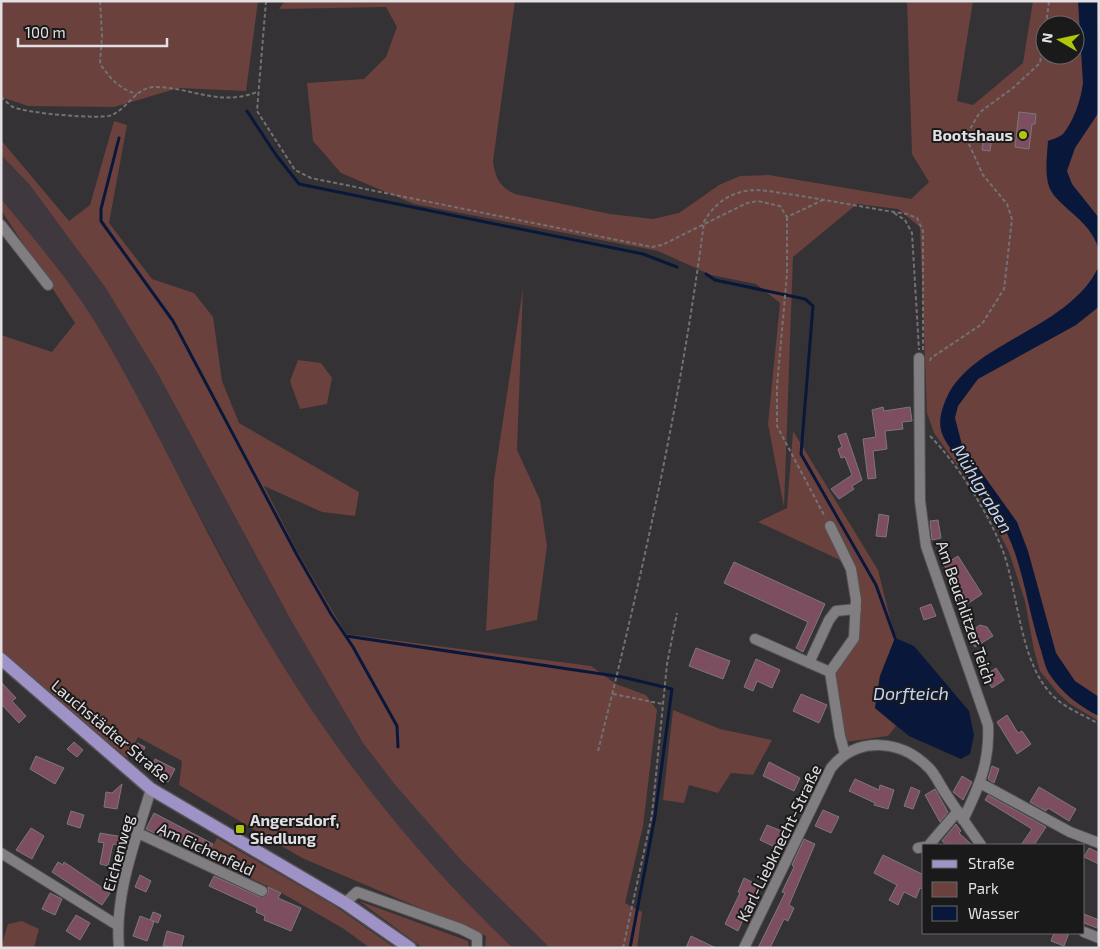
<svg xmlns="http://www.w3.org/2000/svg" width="1100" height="949" font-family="'Exo 2',sans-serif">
  <rect width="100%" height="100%" fill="#343234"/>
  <path fill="#3f383f" d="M1,155l28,29 76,103 53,87 134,248 71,121 33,43 65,74 89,88h-37l-31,-30 -46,-47 -55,-64 -62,-85 -52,-82 -170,-314 -57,-79 -39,-48z"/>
  <path fill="#6a413d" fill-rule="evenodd" d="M1,1h257l-12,90 -67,-3 -65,19 -86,-1 -27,-9z
    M285,1h230l-22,160c2,16 6,26 22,33l95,20 43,5 26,-6 40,-28 21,-9 29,-1 142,24 18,-17 -17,-28 -5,-153h66l-16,100 16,4 50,-42 10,-62h66v720l-29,-17 -13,-12 -17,-21 -6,-21 -9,-49 -16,-49 -28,-54 -47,-65 -7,-20 -7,-186 -22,-18 -41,-5 -64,53 -9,250 -16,-83 12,-121 -24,-19 -45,-9 -53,-24 -244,-47 -73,-31 -28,-32 -6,-58 57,-4 22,-22 11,-30 -11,-20 -107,2zM1045,25h30v30h-30z
    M114,121l13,4 -18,98 43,56 42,14 19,24 9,64 17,42 120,69 -4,24 -33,-4 -58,-26 33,65 49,83 245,32 25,18 30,11 11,15 -14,116 -18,77 17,9 -5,36h-87l-89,-88 -65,-74 -33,-43 -71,-121 -134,-248 -53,-87 -76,-103 -28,-29v-15l68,81 21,-16z
    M1,199c34,41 70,83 97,128 61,102 108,212 170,314 69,115 148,215 245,307h-28l1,-12 -184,-78 -123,-73 3,-24 -44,-24 -11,21 -126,-106v-317l51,17 23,-29 -74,-113z
    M523,288l-6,162 23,50 7,46 -10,74 -51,11 8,-151z
    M298,360l23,3 11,15 -5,26 -27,5 -10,-28z
    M793,431l85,139 17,68 -15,38 -5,32 21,18 -8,10 -43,6 -11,-68 24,-33 -3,-74 -97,-45 29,-14z
    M673,710l47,19 52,11 -19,35 -22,-2 -13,20 -29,-8 -5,18 -21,-3z
    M217,838l118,68 60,42h-25l-26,-19 -64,-37 -73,-34z
    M359,901l109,40 1,7h-46z
    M22,921l17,8 -5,19h-33l7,-24z"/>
  <path fill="#09183a" d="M1078,1h19l2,111 -24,36 -8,23 5,13 27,34v32c-9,-33 -46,-44 -51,-67 -3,-14 -1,-28 0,-42 5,-2 12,-4 15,-7 11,-13 18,-35 20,-51z
    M1099,266v40l-3,3 -20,16 -98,54 -20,27 -3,12 7,27 55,77 11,29 28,102 19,28 24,16v19c-19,-9 -37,-23 -49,-41 -5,-7 -7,-19 -10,-28 -13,-41 -17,-84 -37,-122 -7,-13 -17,-23 -25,-34 -5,-7 -8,-16 -13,-23 -17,-26 -35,-34 -18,-71 26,-56 123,-68 152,-131z
    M895,638l19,8 55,65 5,24 -4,19 -9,5 -52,-23 -34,-28 5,-32z"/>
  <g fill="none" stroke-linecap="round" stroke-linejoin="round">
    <path stroke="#09183a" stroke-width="3" d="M247,111l29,44 23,29 344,70 34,13
      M119,138l-18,71v12l72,100 124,234 34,59 22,33 44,79 1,21
      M706,274l9,6 90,19 8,7 -12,148 75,131 19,53
      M346,636l276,41 50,12 -17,127 -25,132"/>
  </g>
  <path fill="#7d4e60" stroke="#7c7879" d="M1019,112l17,2 -1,10h-3l-3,25 -14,-2z
    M984,135l8,2 -2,14 -8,-1z
    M883,407l1,4 26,-4 2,14 -10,1 1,7 -18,2 2,18 -14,2 3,27 -8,1 -5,-40 13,-2 -4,-27z
    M846,433l16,47 -10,6 2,3 -15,10 -8,-10 21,-14 -7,-18 -4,1 -3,-9 4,-2 -4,-11z
    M879,514l10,2 -3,21 -10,-1z
    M938,520l3,18 -9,2 -2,-19z
    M958,556l24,38 -19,13 -11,-16 6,-3 -14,-23z
    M734,562l91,42 -22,48 -7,-4 12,-26 -84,-39z
    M931,604l5,12 -12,4 -4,-12z
    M980,625l7,2 6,9 -18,11 -9,-13z
    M696,648l34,13 -7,18 -34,-13z
    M756,659l24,11 -8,18 -15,-7 -4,10 -9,-4z
    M996,668l8,12 -12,8 -8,-12z
    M1,682l15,16 -4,3 14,15 -7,7 -18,-19z
    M801,694l26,11 -8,18 -26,-12z
    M1007,715l11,18 4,-2 9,13 -14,10 -20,-32z
    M74,742l9,8 -6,7 -10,-8z
    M137,743l8,4 -4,9 -8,-4z
    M36,756l28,12 -9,16 -25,-15z
    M155,759l20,10 -7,13 -19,-10z
    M769,762l31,16 -6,13 -31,-15z
    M992,766l7,3 -5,14 -6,-4z
    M962,776l10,6 -9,18 -10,-8z
    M855,779l24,11 1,-5 14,5 -6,19 -14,-4 1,-2 -26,-12z
    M122,784l-5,25 -13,-2 2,-15 6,1z
    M911,787l9,4 -7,18 -9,-3z
    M1039,787l37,22 -7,12 -21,-13 -2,3 -16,-9z
    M935,789l13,23 -8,10 -15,-27z
    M988,795l58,32 -12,18h-13l11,-16 -47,-29z
    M823,810l16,7 -8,16 -16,-7z
    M71,811l13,4 -4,13 -13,-4z
    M154,813l59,31 -5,10 -43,-20 -2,3 -17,-8z
    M956,824l5,7 -2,2 13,12h-25l-5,-4z
    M767,825l17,7 -7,16 -17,-8z
    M31,828l13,8 -12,23 -16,-9z
    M100,833l23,4 -2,9 -8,-2 -5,22 -8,-2 4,-21 -6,-1z
    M804,839l11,5 -26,61 5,3 -6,13 -4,-2 -14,29h-12l27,-55 -3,-1 12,-25 -2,-2z
    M1089,848l10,5v11l-15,-7z
    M883,855l41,20v14l-4,-1 -4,10 -12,-6 -6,13 -9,-5 8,-15 -23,-12z
    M58,862l5,3 1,-3 46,31 -8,12 -50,-33z
    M140,875l11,6 -5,11 -11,-5z
    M214,876l46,21 8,-3v-7l13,6 -3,5 23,10 -10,23 -27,-11 1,-4 -9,-4 1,-4 -48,-22z
    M744,878l14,7 -20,46 -13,-7 15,-31 -2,-1z
    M50,893l12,6 -7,16 -13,-6z
    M153,912l8,3 -3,8 -7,-3 3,2 -7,19 -14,-5 7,-20 10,4z
    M1084,914l15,6 -2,8 -13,-5z
    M76,915l14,8 -10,17 -14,-9z
    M167,931l17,5 -3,12 -18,-2z
    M1054,933h15l-5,13 -13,-5z
    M691,936l25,12h-30z"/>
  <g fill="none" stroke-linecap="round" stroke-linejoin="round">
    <defs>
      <path id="minor" d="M1,225l47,60
        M919,358l1,143 6,45 62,179c2,37 -9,62 -25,95
        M830,526l21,43 5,31 -2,38 -24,34 10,64 5,18
        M755,639l75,33
        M809,663l20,-43 7,-9 20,-2
        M980,783l90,49 29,11
        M138,833l124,58
        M929,845l29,-34
        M918,848l6,-1
        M1,853l116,72
        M345,903l12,-11 104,37 16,8v11
        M1084,932l15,6
        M119,948c-5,-54 17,-108 32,-159
        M744,948l87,-180c26,-32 70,-29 98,0 6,6 10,15 15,23 12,18 24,36 37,54"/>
      <path id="major" d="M1,659l150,130 194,114 65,45"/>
    </defs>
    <use href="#minor" stroke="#535153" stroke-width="12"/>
    <use href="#major" stroke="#535153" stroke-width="15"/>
    <path stroke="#737173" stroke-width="2" stroke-dasharray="4 2.5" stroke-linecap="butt" d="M100,1l2,34 -2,29c11,15 19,25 37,30
      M266,1l-9,110 38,59 16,8 341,69 10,-2 85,-42 11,-2 22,5 7,11 38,-18
      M1046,25l3,-24
      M1,97c4,3 8,8 12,10 12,6 88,13 99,8 16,-7 24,-28 43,-28 36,0 63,20 102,5
      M894,213l11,7 7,13 7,117
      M787,217v57l-10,112v40l48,91
      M930,361l1,-3 51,-34 22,-35 8,-70 -5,-15 -24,-29 -14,-31 1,-15 10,-17 33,-24 27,-25 5,-33
      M930,436c28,28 61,81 74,118 15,44 16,109 49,142 12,12 31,19 46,28
      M613,694l50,10
      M598,751c44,-174 83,-350 106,-529 7,-13 19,-25 34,-29 16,-6 34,-1 50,1 40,6 79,14 119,20l10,4 6,13v119
      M623,948l29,-133 15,-151 10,-51"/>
    <use href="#minor" stroke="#807e80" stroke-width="10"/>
    <use href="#major" stroke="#9f92c6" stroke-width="12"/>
  </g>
  <g fill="#aec60c" stroke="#1b1a1b" stroke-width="2">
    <circle cx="1023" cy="135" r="5"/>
    <rect x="235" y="824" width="10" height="10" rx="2.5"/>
  </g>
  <g text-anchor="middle" stroke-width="4" stroke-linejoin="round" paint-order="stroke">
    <g font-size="16" font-weight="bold" fill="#e2e0e2" stroke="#1b1a1b" text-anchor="end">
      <text x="1013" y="141">Bootshaus</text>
      <text x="250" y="826" text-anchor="start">Angersdorf,<tspan x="250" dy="18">Siedlung</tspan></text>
    </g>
    <g font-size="16" fill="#e2e0e2" stroke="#1b1a1b">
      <text transform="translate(966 612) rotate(71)" y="6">Am Beuchlitzer Teich</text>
      <text transform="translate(111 731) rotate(40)" y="6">Lauchstädter Straße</text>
      <text transform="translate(779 843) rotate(-64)" y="6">Karl-Liebknecht-Straße</text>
      <text transform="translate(206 849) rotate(25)" y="6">Am Eichenfeld</text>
      <text transform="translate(118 853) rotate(-75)" y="6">Eichenweg</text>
    </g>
    <g font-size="18" font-style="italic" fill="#c0d4fb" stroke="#1b1a1b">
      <text transform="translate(982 489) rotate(59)" y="6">Mühlgraben</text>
      <text x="911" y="700">Dorfteich</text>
    </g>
  </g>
  <rect width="1100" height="949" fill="none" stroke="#e2e0e2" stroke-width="5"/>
  <rect x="922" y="844" width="162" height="90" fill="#1b1a1b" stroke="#6b696b"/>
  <rect x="932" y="860" width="25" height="8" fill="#9f92c6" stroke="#6b696b"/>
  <text x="968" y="869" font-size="15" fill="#e2e0e2">Straße</text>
  <rect x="932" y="882" width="25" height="15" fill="#6a413d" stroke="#6b696b"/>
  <text x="968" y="894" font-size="15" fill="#e2e0e2">Park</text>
  <rect x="932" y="906" width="25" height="15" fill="#09183a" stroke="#6b696b"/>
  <text x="968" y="919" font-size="15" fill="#e2e0e2">Wasser</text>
  <g transform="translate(1060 40) rotate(279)"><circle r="24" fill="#1b1a1b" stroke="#6b696b"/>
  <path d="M0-4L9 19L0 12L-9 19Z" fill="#aec60c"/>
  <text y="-8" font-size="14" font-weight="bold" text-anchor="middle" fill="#e2e0e2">N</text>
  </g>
  <path d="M18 38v8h149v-8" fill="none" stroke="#e2e0e2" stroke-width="2.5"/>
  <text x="25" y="38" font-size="15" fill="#e2e0e2" stroke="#1b1a1b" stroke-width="4" paint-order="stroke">100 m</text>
</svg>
